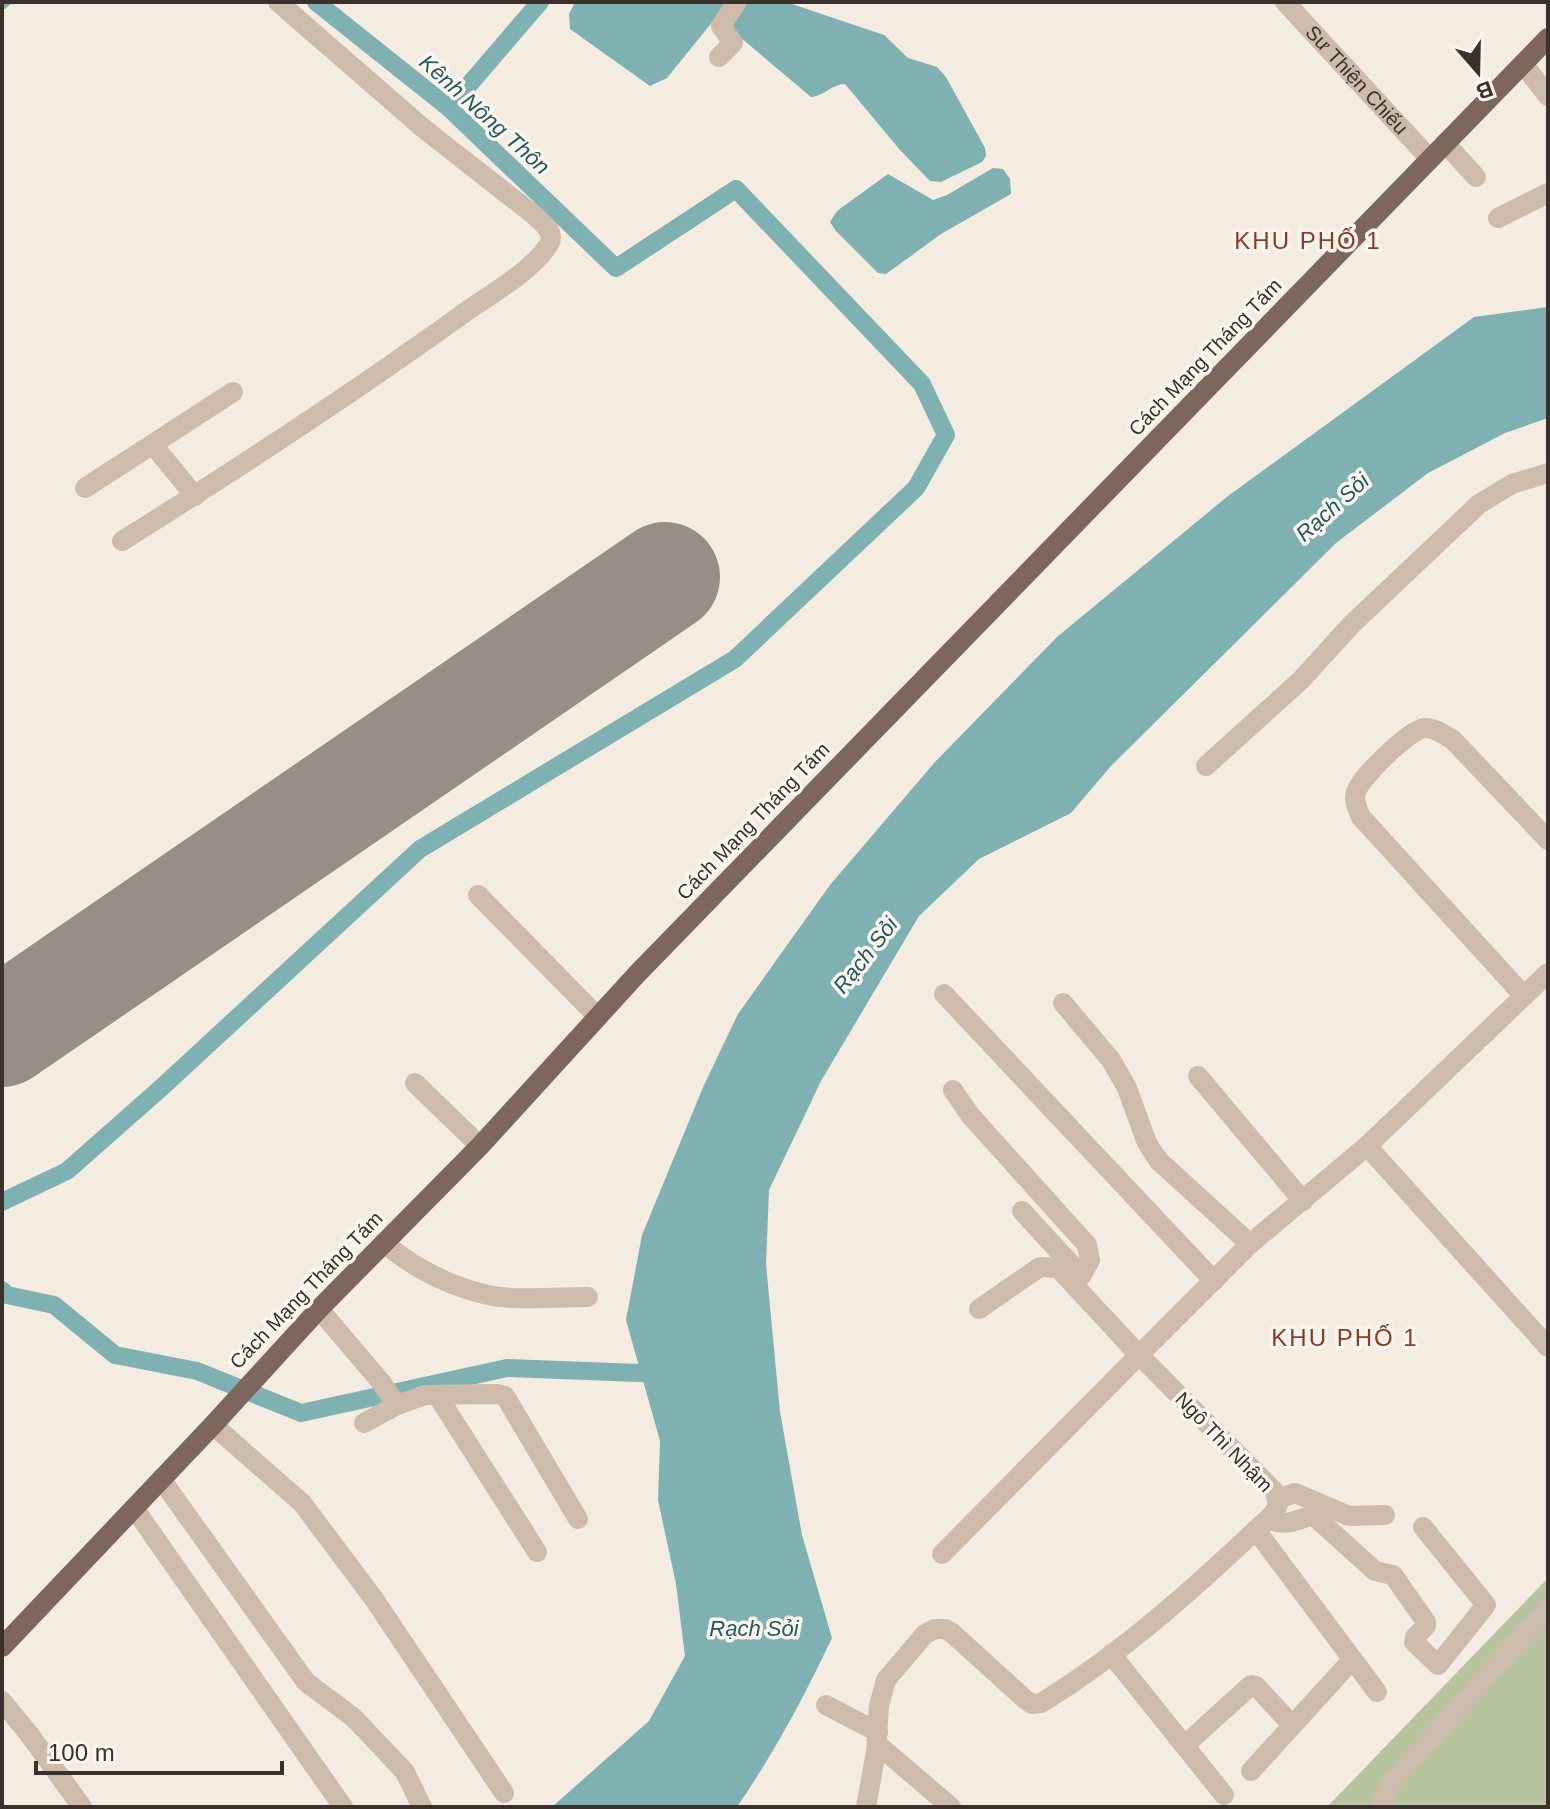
<svg xmlns="http://www.w3.org/2000/svg" width="1550" height="1809" font-family="Helvetica,sans-serif">
  <rect width="100%" height="100%" fill="#f4ebe1"/>
  <path fill="#b8c4a0" d="M1548,1578v229h-221z"/>
  <path fill="#7fb0b2" d="M575,2h211l98,33 24,23 29,9 9,10 39,71 1,8 -4,6 -41,20 -11,-1 -30,-31 -55,-66c-13,0 -21,12 -34,13l-83,-70 -15,-6 -46,57 -17,8 -80,-57 -1,-15z
    M993,168l10,1 7,10 1,15 -70,40 -55,40 -8,-1 -42,-42 -6,-9 7,-11 51,-37 45,26 14,-5z
    M1548,307v111l-43,15 -77,40 -92,70 -225,223 -40,47 -92,46 -60,57 -98,165 -52,109 -3,74 14,148 22,123 30,103c-28,59 -58,115 -95,169h-185l97,-86 36,-65 -9,-72 -18,-84 2,-59 -34,-121 16,-85 62,-150 34,-71 92,-129 105,-123 122,-125 171,-141 246,-179z"/>
  <g fill="none" stroke-linecap="round" stroke-linejoin="round">
    <path stroke="#7fb0b2" stroke-width="5" d="M2,8l7,-6"/>
    <path stroke="#7fb0b2" stroke-width="18" d="M449,108l91,-106
      M2,1202l65,-31 94,-83 259,-239 315,-190 181,-171 30,-53 -24,-51 -186,-195 -120,79 -167,-160 -133,-106
      M2,1290l5,5 47,10 61,50 82,16 104,42 206,-45 158,6"/>
    <path stroke="#988e86" stroke-width="110" d="M2,1032l663,-455"/>
    <g stroke="#cdbbac" stroke-width="20">
      <path id="s1" d="M1285,2l145,157"/>
      <path d="M719,57l14,-14 -12,-17 16,-24"/>
      <path d="M1523,64l25,32"/>
      <path d="M1445,143l31,34"/>
      <path d="M1498,218l50,-25"/>
      <path d="M153,445l42,51"/>
      <path d="M85,488l148,-96"/>
      <path d="M122,541c115,-72 228,-146 338,-225 26,-19 73,-45 89,-72 7,-12 -8,-22 -15,-29l-111,-87 -145,-126"/>
      <path d="M1206,766l95,-86 50,-55 128,-121 33,-20 36,-11"/>
      <path d="M478,895l120,122"/>
      <path d="M944,994l270,287"/>
      <path d="M1524,996l-163,-179c-3,-7 -8,-17 -5,-25 5,-15 52,-61 68,-64 11,-1 20,7 29,12l95,100"/>
      <path d="M1063,1003l48,57 16,28 20,55 12,18 91,83"/>
      <path d="M1198,1076l105,125"/>
      <path d="M415,1083l65,63"/>
      <path d="M953,1090l17,25 117,130 3,15 -9,16"/>
      <path d="M1367,1146l181,201"/>
      <path d="M1022,1211l57,62"/>
      <path d="M384,1243c31,26 65,43 104,52 25,6 73,2 100,2"/>
      <path d="M319,1309l62,73 16,23 28,-10 72,-1 8,2 73,123"/>
      <path d="M437,1395l100,157"/>
      <path d="M364,1423l33,-18"/>
      <path d="M213,1425l89,78 72,96 130,194"/>
      <path d="M161,1479l145,203 48,36 51,54 17,35"/>
      <path d="M1278,1499l17,-6 54,23 36,-1"/>
      <path d="M134,1508l209,299"/>
      <path d="M1268,1520c22,6 25,1 45,-5l62,56 18,4 33,47v4l-11,11 -1,5 24,23 48,-60 -63,-78"/>
      <path d="M1256,1530l121,162"/>
      <path d="M942,1554l197,-199 -81,-87 -18,-1 -61,42"/>
      <path d="M1111,1654l113,141"/>
      <path d="M2,1701l27,33 53,73"/>
      <path d="M826,1705l52,27"/>
      <path d="M877,1744l74,63"/>
      <path d="M1185,1745l66,-60 5,1 36,39"/>
      <path d="M1251,1771l101,-111"/>
      <path d="M866,1807l10,-55 3,-46 7,-26 39,-46 10,-5h10l7,4 74,67 6,4 9,-1c85,-52 160,-121 232,-189l5,-9 -3,-13 -136,-137 111,-111 117,-98 181,-173"/>
      <path d="M1380,1807l11,-24 157,-175"/>
    </g>
    <path stroke="#7d675c" stroke-width="20" d="M2,1647l211,-222 106,-116 161,-163 157,-172 911,-936"/>
  </g>
  <g text-anchor="middle" stroke-width="7" stroke-linejoin="round" paint-order="stroke">
    <g font-size="20" fill="#3b302b" stroke="#fbf5ee">
      <text dy="7" stroke="none"><textPath href="#s1" startOffset="106">Sư Thiện Chiếu</textPath></text>
      <text transform="translate(1205 357) rotate(-46)" y="7">Cách Mạng Tháng Tám</text>
      <text transform="translate(753 821) rotate(-46)" y="7">Cách Mạng Tháng Tám</text>
      <text transform="translate(306 1290) rotate(-46)" y="7">Cách Mạng Tháng Tám</text>
      <text transform="translate(1224 1442) rotate(46)" y="7">Ngô Thì Nhậm</text>
    </g>
    <g font-size="22" font-style="italic" fill="#1f5a5e" stroke="#fbf5ee">
      <text transform="translate(485 114) rotate(42)" y="8">Kênh Nông Thôn</text>
      <text transform="translate(1332 507) rotate(-42)" y="8">Rạch Sỏi</text>
      <text transform="translate(865 955) rotate(-52)" y="8">Rạch Sỏi</text>
      <text x="754" y="1636">Rạch Sỏi</text>
    </g>
    <g font-size="24" letter-spacing="2" fill="#8c3b22" stroke="#fbf5ee">
      <text x="1308" y="249">KHU PHỐ 1</text>
      <text x="1345" y="1346">KHU PHỐ 1</text>
    </g>
  </g>
  <rect width="1550" height="1809" fill="none" stroke="#3b302b" stroke-width="8"/>
  <g transform="translate(1478 72) rotate(160)" stroke="#fbf5ee" stroke-width="6" paint-order="stroke">
  <path d="M0-6L14 30L0 20L-14 30Z" fill="#3b302b"/>
  <text y="-12" font-size="22" font-weight="bold" text-anchor="middle" fill="#3b302b">B</text>
  </g>
  <path d="M36 1761v12h246v-12" fill="none" stroke="#3b302b" stroke-width="4"/>
  <text x="48" y="1761" font-size="24" fill="#3b302b" stroke="#fbf5ee" stroke-width="6" paint-order="stroke">100 m</text>
</svg>
